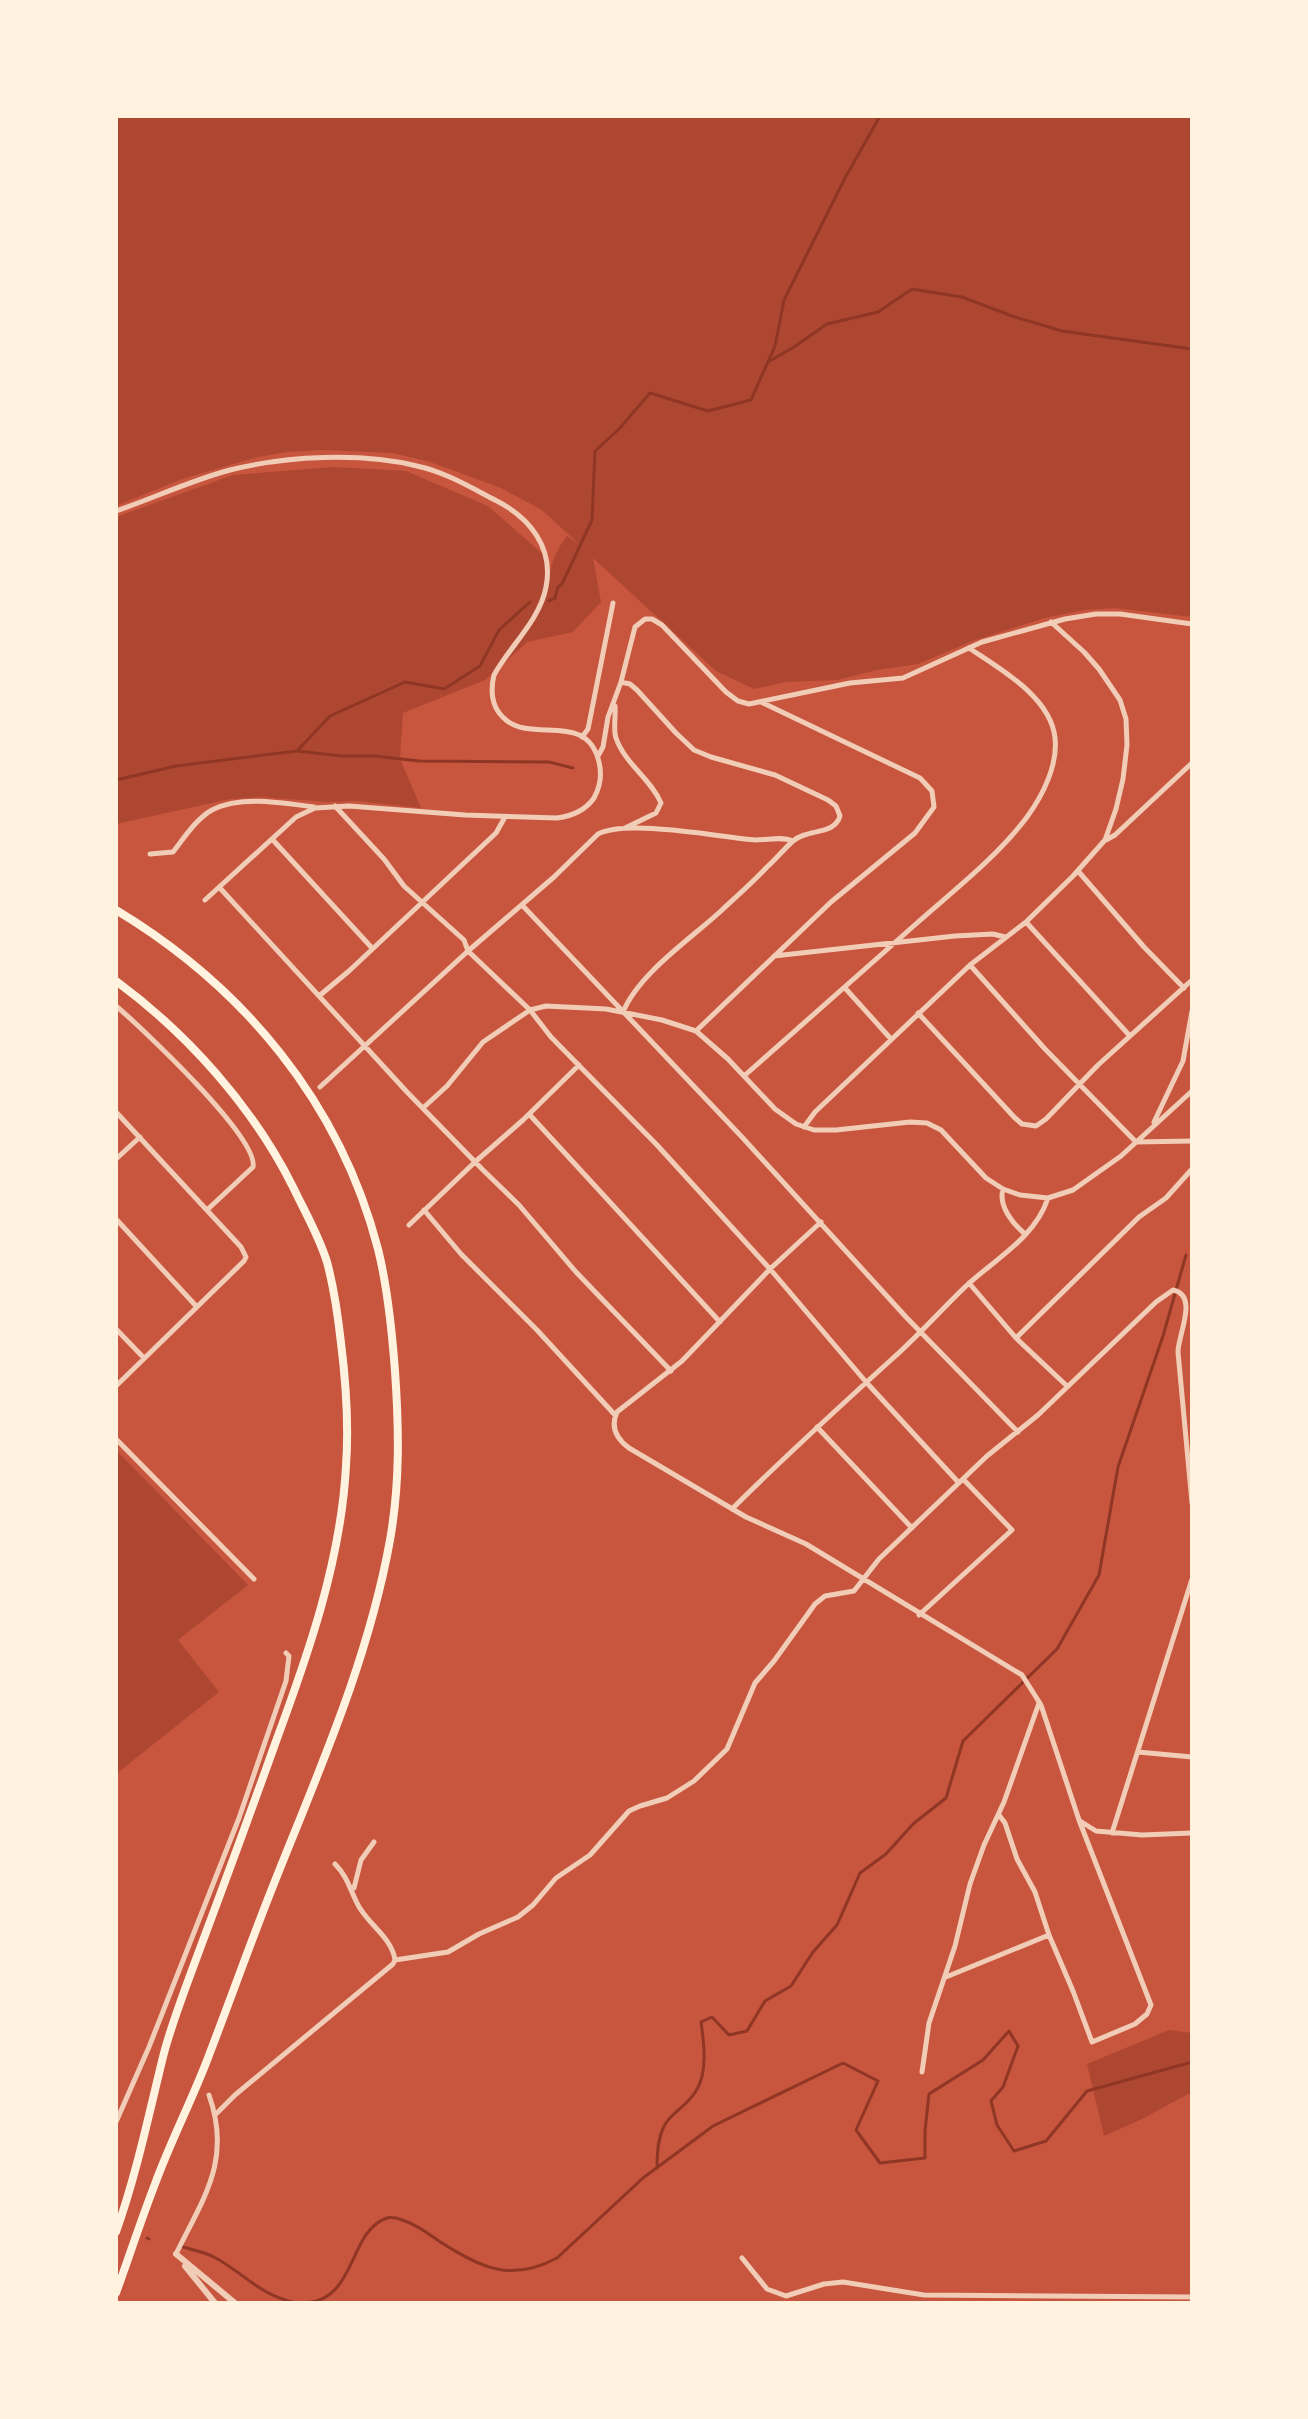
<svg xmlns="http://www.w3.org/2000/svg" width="1308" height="2419" font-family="'Alegreya Sans',sans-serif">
  <rect width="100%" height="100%" fill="#c8553d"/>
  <path fill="#ae4732" d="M116,116h1076v501l-78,-9 -30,2 -39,8 -70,22 -57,24 -41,6 -40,10 -51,2 -32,7 -38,-18 -123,-113 8,44 -28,30 -46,10 -42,38 -82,33 -3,46 21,49 -64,-7 -30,1 -65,-5 -32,2 -114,25v-307l117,-42 101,-8 72,4 82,35 58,51 2,26c3,-19 7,-32 19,-47l12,8 -37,-34 -41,-22 -71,-26 -37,-9 -70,-3 -37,2 -32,6 -72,21 -66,27z
    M116,1450l132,135 -70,55 41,52 -103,82z
    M1169,2030l23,3v61h-4l-48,26 -36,16 -17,-72z"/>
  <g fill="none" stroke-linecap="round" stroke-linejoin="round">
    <path stroke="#8f3625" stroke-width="3" d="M768,362l26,-15 33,-23 51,-12 34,-23 50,8 50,19 50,15 130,18
      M549,601l6,-3 3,-11 4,-3 30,-64 3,-69 24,-22 31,-36 58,18 43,-11 24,-54 9,-46 61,-122 35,-62
      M298,751l43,5h34l44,5 130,1 24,6
      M116,780l60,-14 121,-15 33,-35 75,-34 39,7 36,-23 19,-36 31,-28
      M657,2168c0,-16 1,-37 12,-49 9,-10 20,-16 27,-28 12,-19 8,-48 5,-69l11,-5 17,18 18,-4 18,-30 26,-15 22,-34 24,-27 23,-52 26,-19 27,-30 33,-26 17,-57 94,-92 42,-74 19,-108 45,-131 23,-81
      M147,2238l2,1
      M183,2247c10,3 22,5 31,10 30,16 46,39 83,46
      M305,2303c52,-3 43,-72 82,-85 7,-2 12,1 18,3 14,5 25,14 37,22 41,26 70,39 115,15l86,-80 70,-52 130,-63 35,18 -22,49 24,33 45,-5v-27l4,-37 54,-34 26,-29 9,15 -15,41 -12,14 6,24 17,26 32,-10 41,-50 105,-29"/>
    <path stroke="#f1ccb7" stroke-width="5" d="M116,511c38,-13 76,-31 114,-41 56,-14 131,-18 187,-4 28,6 53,21 78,34 34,17 59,47 51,87 -6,33 -36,59 -52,88 -4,17 -3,33 12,45 28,23 81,-9 93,42 3,12 1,25 -5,36 -9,13 -22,18 -37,20l-92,-3 -116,-9 -34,2 -19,9 -91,83
      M621,682l9,2 7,6 39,43 18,17 17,7 64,18 53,25 8,6 4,10c-6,20 -32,12 -47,25 -9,8 -17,18 -26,26 -14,15 -30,29 -45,43 -30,28 -83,63 -99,102
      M615,706c1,9 -2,24 1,32 9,26 35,41 45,65l-5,10 -31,15
      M582,737l6,-8 25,-126
      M598,756l5,-9 5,-30 13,-35 14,-55 10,-8h7l10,6 64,67 12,9 11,3 101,-21 53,-5 79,-36 83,-23 31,-5h24l72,10
      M335,806l49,53 20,27 60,54 4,11 62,59 21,27 106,108 113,124 96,113 93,101
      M272,839l100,109
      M1106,840l9,-5 77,-72
      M150,854l23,-2c11,-14 23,-33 39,-42 29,-15 71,-7 102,-3
      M1078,871l66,76 40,41
      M219,887l188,205 75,77 37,36 57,67 95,99
      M522,905l219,231 165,181 112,115
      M1026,922l104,114
      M774,956l181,-20 38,-2 12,3
      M970,965l75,84 91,93 56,-1
      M845,988l46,51
      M319,996l30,-25 147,-138 9,-16
      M116,1006c25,21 143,132 137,161l-46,43
      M918,1013l97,105 7,6 14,2 10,-7 52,-54 94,-85
      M696,1031l135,-129 84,-69 19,-26 -2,-16 -12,-13 -159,-76
      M744,1076c57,-51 115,-102 173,-153 37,-33 80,-66 110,-106 16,-22 31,-52 28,-79 -4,-41 -56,-70 -86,-90
      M320,1087l148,-136 86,-74 44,-43c30,-15 121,3 158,6 12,0 26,-4 37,1
      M423,1108l24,-22 36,-44 47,-32 16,-4 60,3 56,11 34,11 32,28 47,50 21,15 18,6h22l74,-8 17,1 14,7 45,48 17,11 17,6 28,3 25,-8 48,-34 71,-65
      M116,1112l125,135 5,10 -2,4 -128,125
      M529,1114l191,208
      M1154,1122l29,-61 9,-50
      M804,1127l11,-15 155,-147 56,-43 47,-46 32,-36 11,-31 7,-30 4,-34 -1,-26 -6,-19 -21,-31 -15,-17 -33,-30
      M116,1159l24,-22
      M1003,1189c-5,17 10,35 22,45
      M424,1210l37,44 76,76 78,85
      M116,1219l81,88
      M821,1222l-51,47 -88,92 -65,51c-7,15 0,27 12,36l117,69 60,27 216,131 19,30 38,115 72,185 -4,9 -12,10 -43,18 -19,-51 -24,-56 -14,-43 -18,-33 -12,-36 -6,-8
      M409,1225l66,-63 48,-42 56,-55
      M969,1283l47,55 51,48
      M116,1329l28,29
      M1016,1338l123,-121 27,-19 26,-29
      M817,1427l95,101
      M116,1439l138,140
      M732,1509c52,-52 106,-101 160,-150 26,-23 49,-49 74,-73 29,-27 69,-48 82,-88
      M919,1615l93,-85 -49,-51
      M1138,1752l54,5
      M1080,1821l16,10 46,4 50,-2
      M1112,1833l80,-254
      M335,1864c12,12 15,25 22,39 9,20 35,34 38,57
      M354,1888l7,-28 13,-18
      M946,1977l103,-42
      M922,2072l7,-49 26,-77 15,-62 14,-39 20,-43 35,-99
      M216,2114l19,-19 158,-131 2,-4 53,-8 31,-18 39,-17 15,-12 23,-27 34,-23 39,-44 11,-5 27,-8 27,-17 33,-32 28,-66 19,-22 41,-57 10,-8 29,-5 25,-32 108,-103 51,-41 118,-113 17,-12c26,5 5,45 5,62l14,151
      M116,2122l33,-75 90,-229 47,-137 3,-25 -3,-3
      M176,2254c28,-57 56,-94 33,-159
      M742,2258l25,31 19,7 38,-12 19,-2 81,13 268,2"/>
    <path stroke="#f1ccb7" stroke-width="6" d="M176,2254l59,49
      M185,2266l30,37"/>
    <path stroke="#fff3e0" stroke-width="8" d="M116,910c128,77 224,193 262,339 10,40 14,82 17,122 4,58 5,113 -5,169 -21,117 -69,226 -113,336 -25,62 -47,125 -71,187 -16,41 -36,80 -51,121 -14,36 -26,73 -39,109
      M116,981c72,53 137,126 177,206 12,25 26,49 34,75 7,26 11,54 14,81 5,40 8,82 5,123 -5,95 -38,189 -71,278 -26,73 -53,146 -80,218 -11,30 -23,61 -31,91 -15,60 -27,120 -48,179"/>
  </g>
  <rect width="1308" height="2419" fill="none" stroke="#fff3e0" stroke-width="236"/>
</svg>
